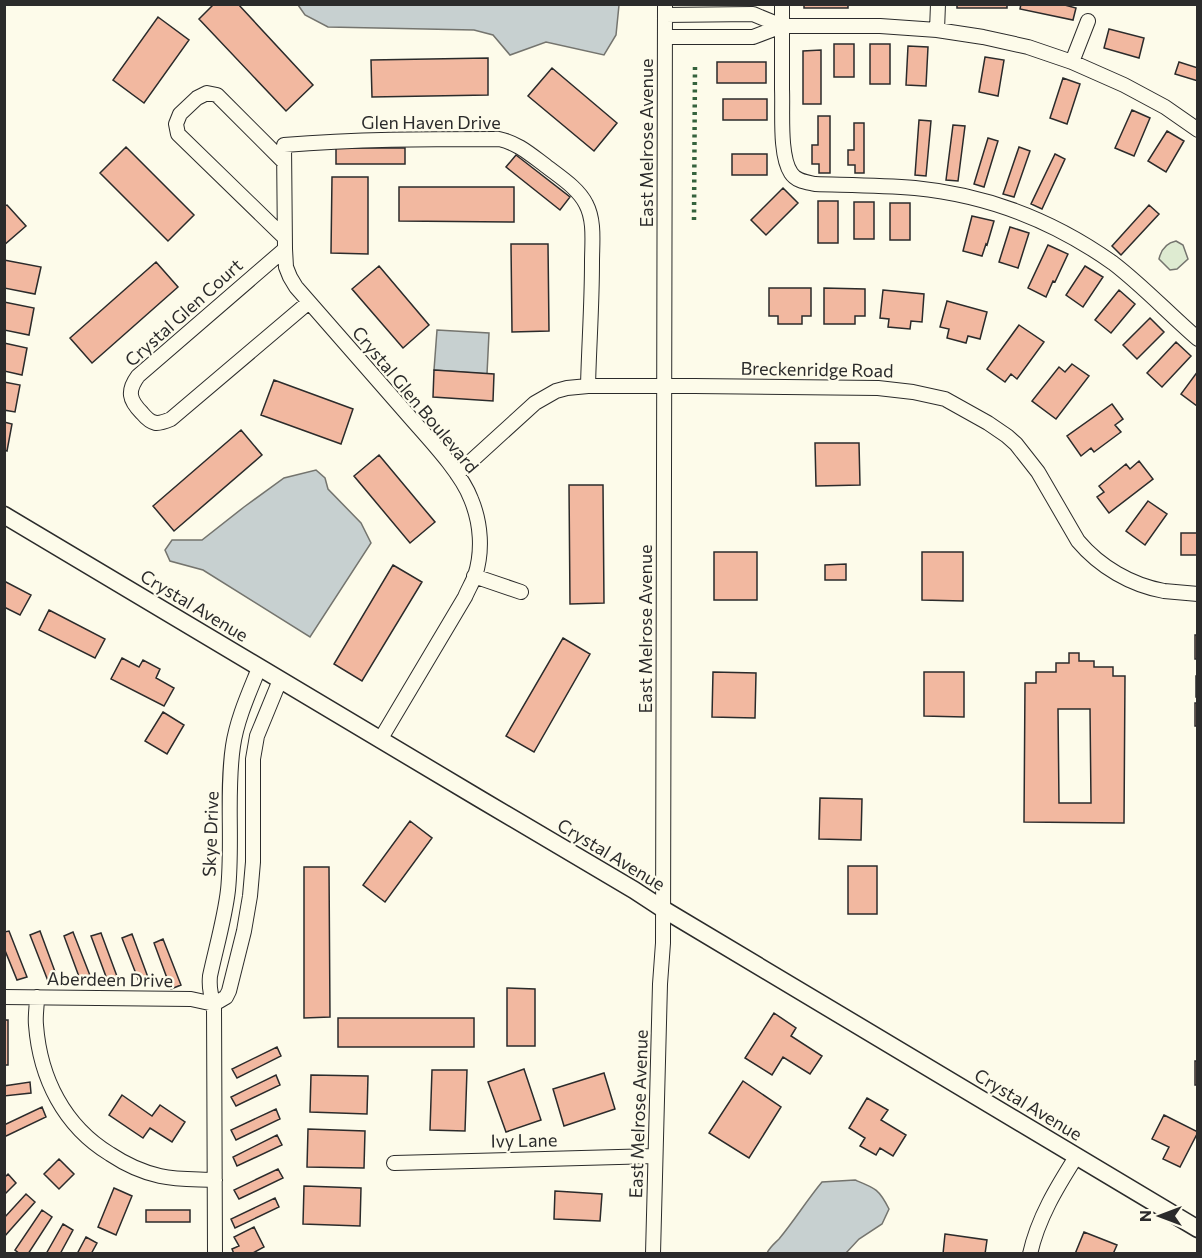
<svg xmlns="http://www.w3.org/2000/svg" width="1202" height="1258" font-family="Commissioner,sans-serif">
  <rect width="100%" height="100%" fill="#fdfbea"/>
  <path fill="#deebd1" stroke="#74746e" stroke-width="1.5" d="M1176,241l7,4 5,14 -11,10 -7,1 -11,-11c2,-9 7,-16 17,-18z"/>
  <path fill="#c7d0d0" stroke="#74746e" stroke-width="1.5" d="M298,5h321l-3,30 -12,20 -58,-13 -36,13 -17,-20 -19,-5 -146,-3 -23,-12z
    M437,330l52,3 -2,41 -53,-4z
    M316,470l9,8 3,11 33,34 10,20 -61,94 -107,-67 -33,-9 -5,-11 7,-10h30l42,-33 40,-29z
    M855,1180c20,8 24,9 34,29l-7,15 -23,15 -13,14h-79c3,-6 7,-9 12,-14 15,-18 28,-39 43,-57z"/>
  <path fill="#f2b8a0" stroke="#2b2b2b" stroke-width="1.5" fill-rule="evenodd" d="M214,4h24l75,81 -27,26 -87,-92z
    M804,4h44v4h-44z
    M957,4h50v4h-50z
    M1021,4h40l15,4 -3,12 -53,-11z
    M158,17l31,23 -45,63 -31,-23z
    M1109,29l35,9 -5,20 -35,-10z
    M834,44h20v33h-20z
    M870,44h20v40h-20z
    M908,46l20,1 -2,39 -20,-1z
    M821,50v54h-18v-53z
    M985,57l19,3 -6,36 -19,-4z
    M488,58v37l-116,2 -1,-37z
    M717,62h49v21h-49z
    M1179,62l19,6v13l-23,-7z
    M552,68l65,55 -23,28 -66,-55z
    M1063,78l17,6 -13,40 -17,-6z
    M723,99h44v21h-44z
    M1132,110l18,8 -16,38 -19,-8z
    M818,116h12v57h-11v-9h-7v-19h6z
    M919,120l12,1 -5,55 -11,-1z
    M854,123h10v50h-9v-8h-7v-15h6z
    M953,125l12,1 -7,55 -12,-1z
    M1167,131l17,10 -18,31 -18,-11z
    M988,138l10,3 -14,46 -10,-3z
    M126,147l68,68 -26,26 -68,-68z
    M1019,147l11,4 -16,46 -11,-3z
    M336,148h69v16h-69z
    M732,154h35v21h-35z
    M1055,154l10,5 -23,50 -11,-5z
    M516,155l54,42 -10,13 -54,-43z
    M332,177h36v77l-37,-1z
    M399,187h115v35l-115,-1z
    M783,188l15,15 -32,32 -15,-15z
    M818,201h20v42h-20z
    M854,202h20v37h-20z
    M890,203h20v37h-20z
    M7,205l19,21 -22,19v-39z
    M1149,205l10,9 -38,41 -9,-9z
    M972,216l22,5 -7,24 -1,-1 -4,12 -19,-5z
    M1010,227l19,6 -11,35 -19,-6z
    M511,244h37l1,87 -37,1z
    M1048,245l20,9 -13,28 -2,-1 -7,16 -18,-9z
    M4,260l37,7 -6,27 -31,-6z
    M156,262l22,25 -86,76 -22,-25z
    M379,266l50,59 -26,23 -51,-59z
    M1085,266l18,11 -20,30 -17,-12z
    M769,288h42v28h-9v8h-24v-8h-9z
    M824,288l41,1v27h-10v8h-31z
    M883,290l41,4 -2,28 -11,-1 -1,8 -22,-2 1,-8 -9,-1z
    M1119,290l16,14 -24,29 -16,-13z
    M947,301l40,11 -7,27 -12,-3 -2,7 -19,-5 2,-9 -9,-2z
    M4,302l30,6 -5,27 -25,-5z
    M1150,318l14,14 -27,27 -14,-14z
    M1019,325l25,17 -27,37 -6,-5 -6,8 -18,-13z
    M1176,342l15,14 -29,31 -15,-14z
    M4,343l23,5 -5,27 -18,-4z
    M1072,364l17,12 -33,43 -24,-18 27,-34 6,5z
    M434,370l60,4 -1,27 -60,-4z
    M1198,371v35h-1l-16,-12z
    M274,380l79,29 -12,35 -80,-29z
    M4,382l16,3 -5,27 -11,-2z
    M1112,404l11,15 -8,6 6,7 -27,20 -3,-4 -10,8 -14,-20z
    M4,422l8,2 -5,27 -3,-1z
    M241,430l21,25 -88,76 -21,-25z
    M815,443h44l1,42 -44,1z
    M379,455l56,67 -25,21 -56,-67z
    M1139,461l14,18 -44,34 -12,-16 7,-5 -5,-6 27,-22 4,5z
    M569,485h34l1,118 -34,1z
    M1148,501l19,13 -22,31 -19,-14z
    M1181,533h17v22h-17z
    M714,552h43v48h-43z
    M922,552h41v49l-41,-1z
    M846,564v16h-21v-15z
    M393,565l29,17 -60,99 -28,-17z
    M4,581l27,14 -11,20 -16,-8z
    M49,610l56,29 -10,19 -56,-28z
    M1195,635h3v24h-3z
    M563,638l27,16 -56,98 -28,-16z
    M1069,653h10v8h15v6h19v9h12l-1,147 -100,-1 1,-139h11v-11h20v-9h13zM1058,709h32l1,94h-32z
    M122,658l17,9 4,-7 17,9 -4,9 18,10 -10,18 -53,-27z
    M713,672l43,1 -1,45 -43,-1z
    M924,672h40v45l-40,-1z
    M1196,676h2v21h-2z
    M1195,703h3v23h-3z
    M163,712l21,13 -17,29 -22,-13z
    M820,798l42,1 -1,41 -42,-1z
    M410,821l22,17 -47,64 -22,-17z
    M848,866h29v48h-29z
    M304,867h25l1,150 -26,1z
    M9,931l18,46 -10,3 -13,-32v-16z
    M40,931l17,46 -9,4 -18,-46z
    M73,932l18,46 -10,4 -17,-46z
    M101,933l17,46 -10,3 -17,-46z
    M132,934l17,46 -9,4 -18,-46z
    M163,939l18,46 -10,4 -17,-46z
    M507,988l28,1v57h-28z
    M774,1013l22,15 -5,8 31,20 -12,18 -27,-17 -11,18 -27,-17z
    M338,1018h136v29h-136z
    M4,1020h4v45h-4z
    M277,1047l4,9 -44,22 -5,-9z
    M1195,1061h3v24h-3z
    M524,1069l17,51 -35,12 -18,-50z
    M432,1070h35l-2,61 -35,-1z
    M604,1073l11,36 -51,17 -11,-37z
    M276,1075l4,10 -44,21 -5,-9z
    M311,1075l57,1 -1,38 -57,-2z
    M743,1081l38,26 -32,51 -40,-25z
    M30,1082l1,11 -27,3v-10z
    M122,1095l30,21 8,-11 25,17 -13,20 -22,-14 -7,10 -34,-23z
    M867,1098l21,12 -7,10 25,15 -13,21 -13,-8 -4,7 -16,-9 5,-8 -16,-10z
    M42,1107l4,10 -42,20v-12z
    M276,1109l4,10 -44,21 -5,-10z
    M1164,1115l34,17 -18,35 -17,-8 6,-12 -17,-8z
    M308,1129l57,2 -1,37 -57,-1z
    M277,1135l5,10 -45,21 -4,-9z
    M59,1159l15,15 -15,15 -15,-15z
    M278,1169l5,9 -44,21 -5,-9z
    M8,1174l8,9 -12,12v-17z
    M304,1186l57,2 -1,38 -57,-2z
    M114,1188l18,8 -16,39 -18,-8z
    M555,1191l47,3 -2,27 -46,-2z
    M26,1194l9,8 -31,35v-19z
    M275,1198l4,9 -44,21 -4,-9z
    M42,1210l10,7 -24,37h-8l-5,-4z
    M146,1210h44v12h-44z
    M63,1224l10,6 -13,24h-14z
    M254,1227l10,20 -13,7h-17l-2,-5 7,-3 -5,-9z
    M1084,1232l33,13 -4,9h-38z
    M945,1234l42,6 -2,14h-42z
    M86,1237l11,6 -6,11h-14z"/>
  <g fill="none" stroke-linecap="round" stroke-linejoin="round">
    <defs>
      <path id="minor" d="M782,4c0,29 0,57 0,85 1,22 -3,66 9,84 5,8 15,9 24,11 33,1 67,1 100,4 72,7 139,33 198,75 30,23 56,51 85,76
        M665,15l88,-1 29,12
        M937,30l1,-26
        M665,37h88l29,-11h98l57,4 46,7 45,10 44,15 52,23 41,22 33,23
        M1072,62l16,-41
        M284,162l-67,-67 -10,-2 -10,5 -17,16 -4,10 2,10 107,104
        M285,249l-147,127c-11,15 -9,24 4,37 10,12 15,12 29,6l138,-117
        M457,474l78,-71 21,-12 11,-3 21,-2h106l184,2 35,4 32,7 43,24 19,13 9,8 22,28 40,69c22,26 53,44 86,50 11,1 22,2 34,3
        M474,576l47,16
        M380,740l85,-143c3,-7 7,-14 10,-21 8,-25 6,-53 -4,-77 -10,-27 -44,-62 -63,-84 -38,-43 -75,-86 -112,-128l-6,-10 -4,-10 -1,-18 -1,-104c72,-6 143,-6 215,-6 19,4 32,16 47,27 14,11 32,22 40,38 9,17 6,39 6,58 0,42 -3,83 -4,124
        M4,997l187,2 23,5 12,-7 3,-6 15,-60 6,-35 3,-34v-103l4,-23 23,-56
        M37,997c0,9 -2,19 -1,28 4,53 28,101 74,129 15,10 32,18 50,22 18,4 37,3 55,4
        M394,1163l261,-7
        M215,1254l-1,-250c-4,-10 -5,-18 -4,-28 6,-28 15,-59 18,-86 5,-48 -2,-97 5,-144 4,-27 16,-53 26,-78
        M653,1254l7,-270 3,-41 2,-939
        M1030,1254c8,-36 27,-67 46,-97"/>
      <path id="tertiary" d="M4,515l476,284 154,91 29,19 535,320"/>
    </defs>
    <use href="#minor" stroke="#2b2b2b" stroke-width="16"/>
    <use href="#tertiary" stroke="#2b2b2b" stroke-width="19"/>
    <use href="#minor" stroke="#fdfbea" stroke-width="14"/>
    <use href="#tertiary" stroke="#fdfbea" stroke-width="16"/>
    <path stroke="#34623c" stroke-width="4.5" stroke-dasharray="3 4.5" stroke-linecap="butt" d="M694,220l1,-153"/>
  </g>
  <g text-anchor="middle" stroke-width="4.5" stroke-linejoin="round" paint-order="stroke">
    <g font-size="18" fill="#2b2b2b" stroke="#fdfbea">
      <text x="431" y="129">Glen Haven Drive</text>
      <text transform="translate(647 143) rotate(-90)" y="6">East Melrose Avenue</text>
      <text transform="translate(184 313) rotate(-42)" y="6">Crystal Glen Court</text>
      <text transform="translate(817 370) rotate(1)" y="6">Breckenridge Road</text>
      <text transform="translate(415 400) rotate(50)" y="6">Crystal Glen Boulevard</text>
      <text transform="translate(194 606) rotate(31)" y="6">Crystal Avenue</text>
      <text transform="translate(646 629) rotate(-90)" y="6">East Melrose Avenue</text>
      <text transform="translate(211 834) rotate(-88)" y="6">Skye Drive</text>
      <text transform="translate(611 855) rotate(31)" y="6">Crystal Avenue</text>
      <text transform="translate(110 980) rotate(1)" y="6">Aberdeen Drive</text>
      <text transform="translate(1028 1105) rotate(31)" y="6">Crystal Avenue</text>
      <text transform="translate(639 1114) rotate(-88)" y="6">East Melrose Avenue</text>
      <text transform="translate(524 1141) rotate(-1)" y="6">Ivy Lane</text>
    </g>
  </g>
  <rect width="1202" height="1258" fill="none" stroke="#2b2b2b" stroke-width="12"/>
  <g transform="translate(1160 1216) rotate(270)" stroke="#fdfbea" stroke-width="4.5" paint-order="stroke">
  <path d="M0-4.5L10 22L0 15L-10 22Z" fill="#2b2b2b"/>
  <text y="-9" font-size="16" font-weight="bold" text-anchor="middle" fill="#2b2b2b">N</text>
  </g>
</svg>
